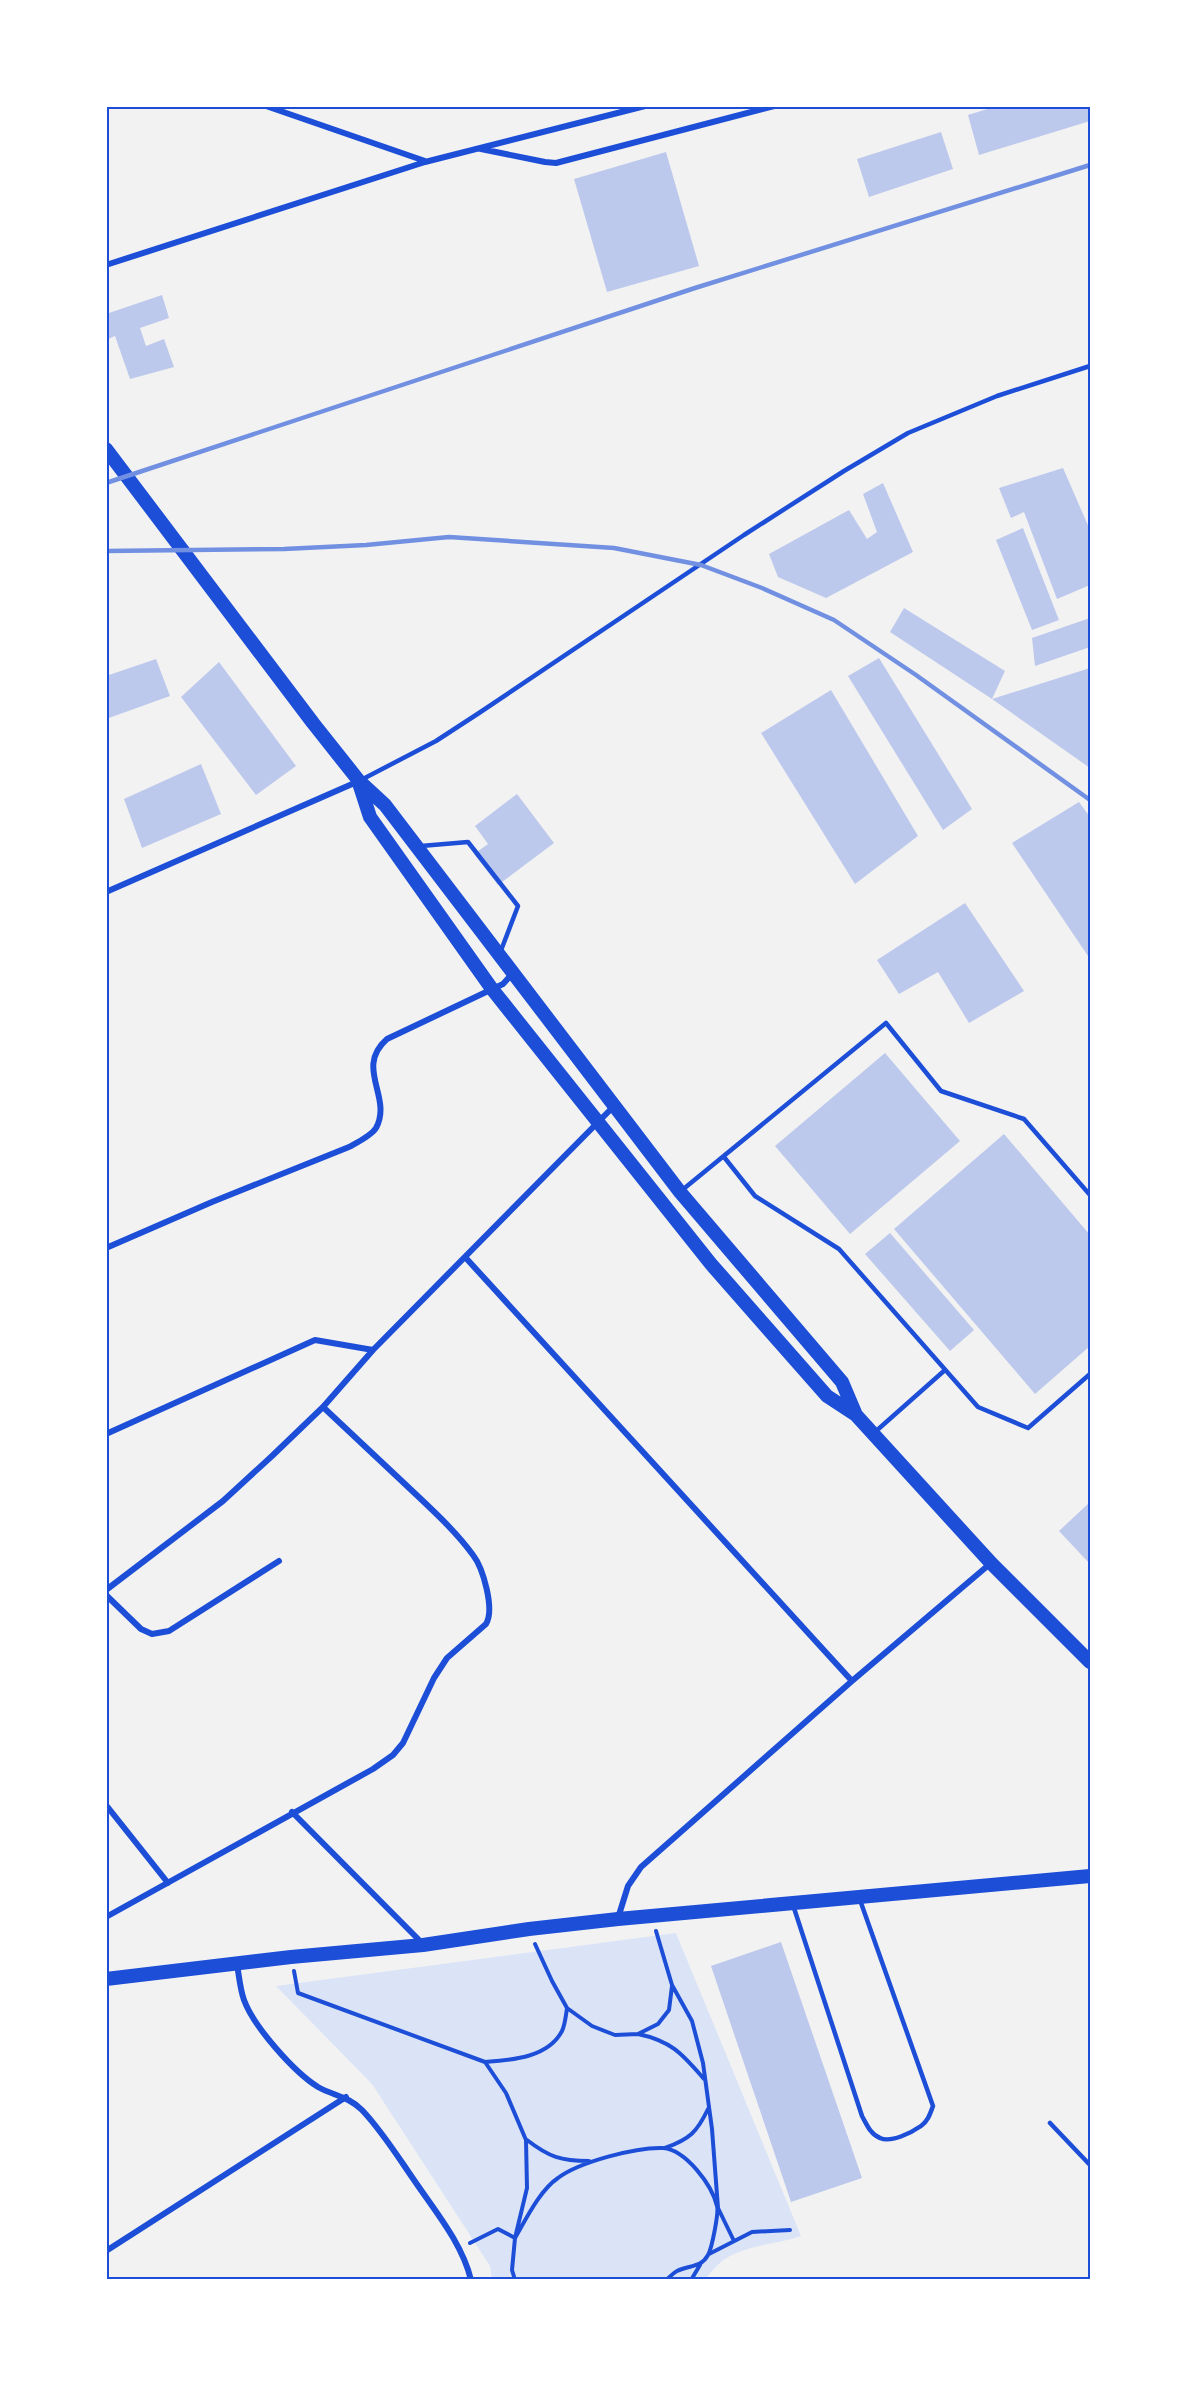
<svg xmlns="http://www.w3.org/2000/svg" width="1197" height="2386" font-family="'Playfair Display',serif">
  <rect width="100%" height="100%" fill="#f2f2f2"/>
  <path fill="#dbe4f7" d="M676,1933l125,303c-25,9 -53,8 -76,23 -8,5 -14,14 -20,20h-213l-2,-13 -118,-182 -96,-98z"/>
  <path fill="#bdc9ec" d="M997,106h93v15l-111,34 -11,-40z
    M941,132l12,37 -84,28 -12,-38z
    M666,152l33,114 -92,26 -33,-113z
    M162,295l7,23 -29,10 6,18 18,-7 10,28 -44,12 -15,-43 -9,4v-26z
    M1063,468l27,62v55l-33,14 -33,-87 -13,6 -12,-30z
    M883,483l30,69 -87,46 -48,-21 -9,-23 80,-44 18,29 10,-7 -14,-38z
    M1023,528l36,92 -27,10 -36,-90z
    M904,608l101,63 -13,28 -102,-67z
    M1090,618v29l-55,19 -3,-28z
    M879,658l93,151 -29,21 -95,-154z
    M156,659l14,37 -64,23v-43z
    M219,662l77,104 -40,29 -75,-98z
    M1090,668v100l-98,-69z
    M831,690l87,146 -63,48 -94,-151z
    M201,764l20,50 -79,34 -18,-49z
    M517,794l37,49 -56,42 -24,-31 14,-10 -13,-18z
    M1079,802l11,15v142l-78,-116z
    M965,903l59,88 -55,32 -31,-51 -39,22 -22,-34z
    M885,1053l75,88 -110,93 -75,-88z
    M1004,1134l86,101v111l-55,48 -141,-165z
    M890,1233l84,97 -24,21 -85,-97z
    M1090,1502v62l-31,-33z
    M781,1942l81,236 -71,24 -80,-236z"/>
  <g fill="none" stroke-linecap="round" stroke-linejoin="round">
    <path stroke="#1d4ed8" stroke-width="4" d="M656,1931l16,54 20,36 11,42 9,66 6,79 16,33
      M535,1944l17,37 15,27 25,18 23,9 23,-1 20,-10 11,-14 3,-24
      M294,1971l4,22 187,69c26,-2 63,-4 77,-31 3,-6 4,-16 5,-23
      M638,2034c34,7 45,21 66,45
      M485,2062l21,31 20,47 1,48 -12,50 -3,32 3,10
      M527,2140c22,17 34,21 62,21
      M665,2148c25,-9 32,-16 43,-39
      M515,2238c11,-19 25,-48 43,-60 21,-16 78,-31 105,-30 23,2 49,37 54,58 2,6 -5,42 -9,49 -7,13 -19,10 -31,16 -4,2 -7,6 -11,9
      M470,2243l28,-14 17,9
      M709,2254l43,-22 38,-2
      M691,2280l9,-15"/>
    <path stroke="#1d4ed8" stroke-width="4.5" d="M361,780l75,-39 43,-28 265,-178 100,-64 64,-38 89,-37 93,-30
      M421,846l47,-4 50,64 -18,47
      M724,1157l31,39 84,53 139,158 50,21 62,-54
      M681,1191l205,-168 55,68 83,28 66,76
      M875,1432l70,-62
      M793,1905l69,211c5,9 9,19 18,22 11,5 31,-5 41,-12 7,-5 9,-12 12,-20l-73,-206
      M1050,2123l40,42"/>
    <path stroke="#1d4ed8" stroke-width="6" d="M266,106l159,55
      M481,149l64,13 11,1 218,-57
      M106,265l319,-103 220,-56
      M106,892l253,-111
      M106,1248l106,-46 137,-55c9,-5 22,-11 27,-19 17,-31 -22,-60 11,-89l116,-55 9,-10
      M465,1257l387,424
      M106,1434l209,-94 58,10
      M106,1590l117,-89 49,-45 51,-49 50,-57 240,-243
      M106,1595l35,34 11,5 17,-3 110,-70
      M106,1805l62,78
      M292,1812l131,132
      M106,1917l267,-148 20,-14 10,-12 31,-65 13,-20 39,-34c9,-15 -3,-56 -13,-69 -19,-26 -44,-48 -67,-70 -28,-26 -55,-52 -83,-78
      M618,1918l10,-32 13,-19 211,-186 139,-118
      M237,1964c2,12 3,25 7,36 10,27 50,72 74,87 16,9 30,9 44,23 20,21 36,47 52,70 21,31 48,63 57,100
      M106,2251l240,-154"/>
    <path stroke="#1d4ed8" stroke-width="14" d="M106,449l207,274 46,58 26,24 295,387 162,190 14,33
      M359,783l11,34 122,172 219,275 116,132 29,19 135,148 99,99
      M106,1979l185,-22 132,-12 106,-16 89,-10 472,-43"/>
    <path stroke="#7290e2" stroke-width="4.5" d="M106,483l589,-195 395,-123
      M106,551l178,-2 82,-4 83,-8 165,11 87,17 61,23 72,32 82,55 174,125"/>
  </g>
  <rect width="1197" height="2386" fill="none" stroke="#ffffff" stroke-width="216"/>
  <rect x="108" y="108" width="981" height="2170" fill="none" stroke="#1d4ed8" stroke-width="2"/>
</svg>
